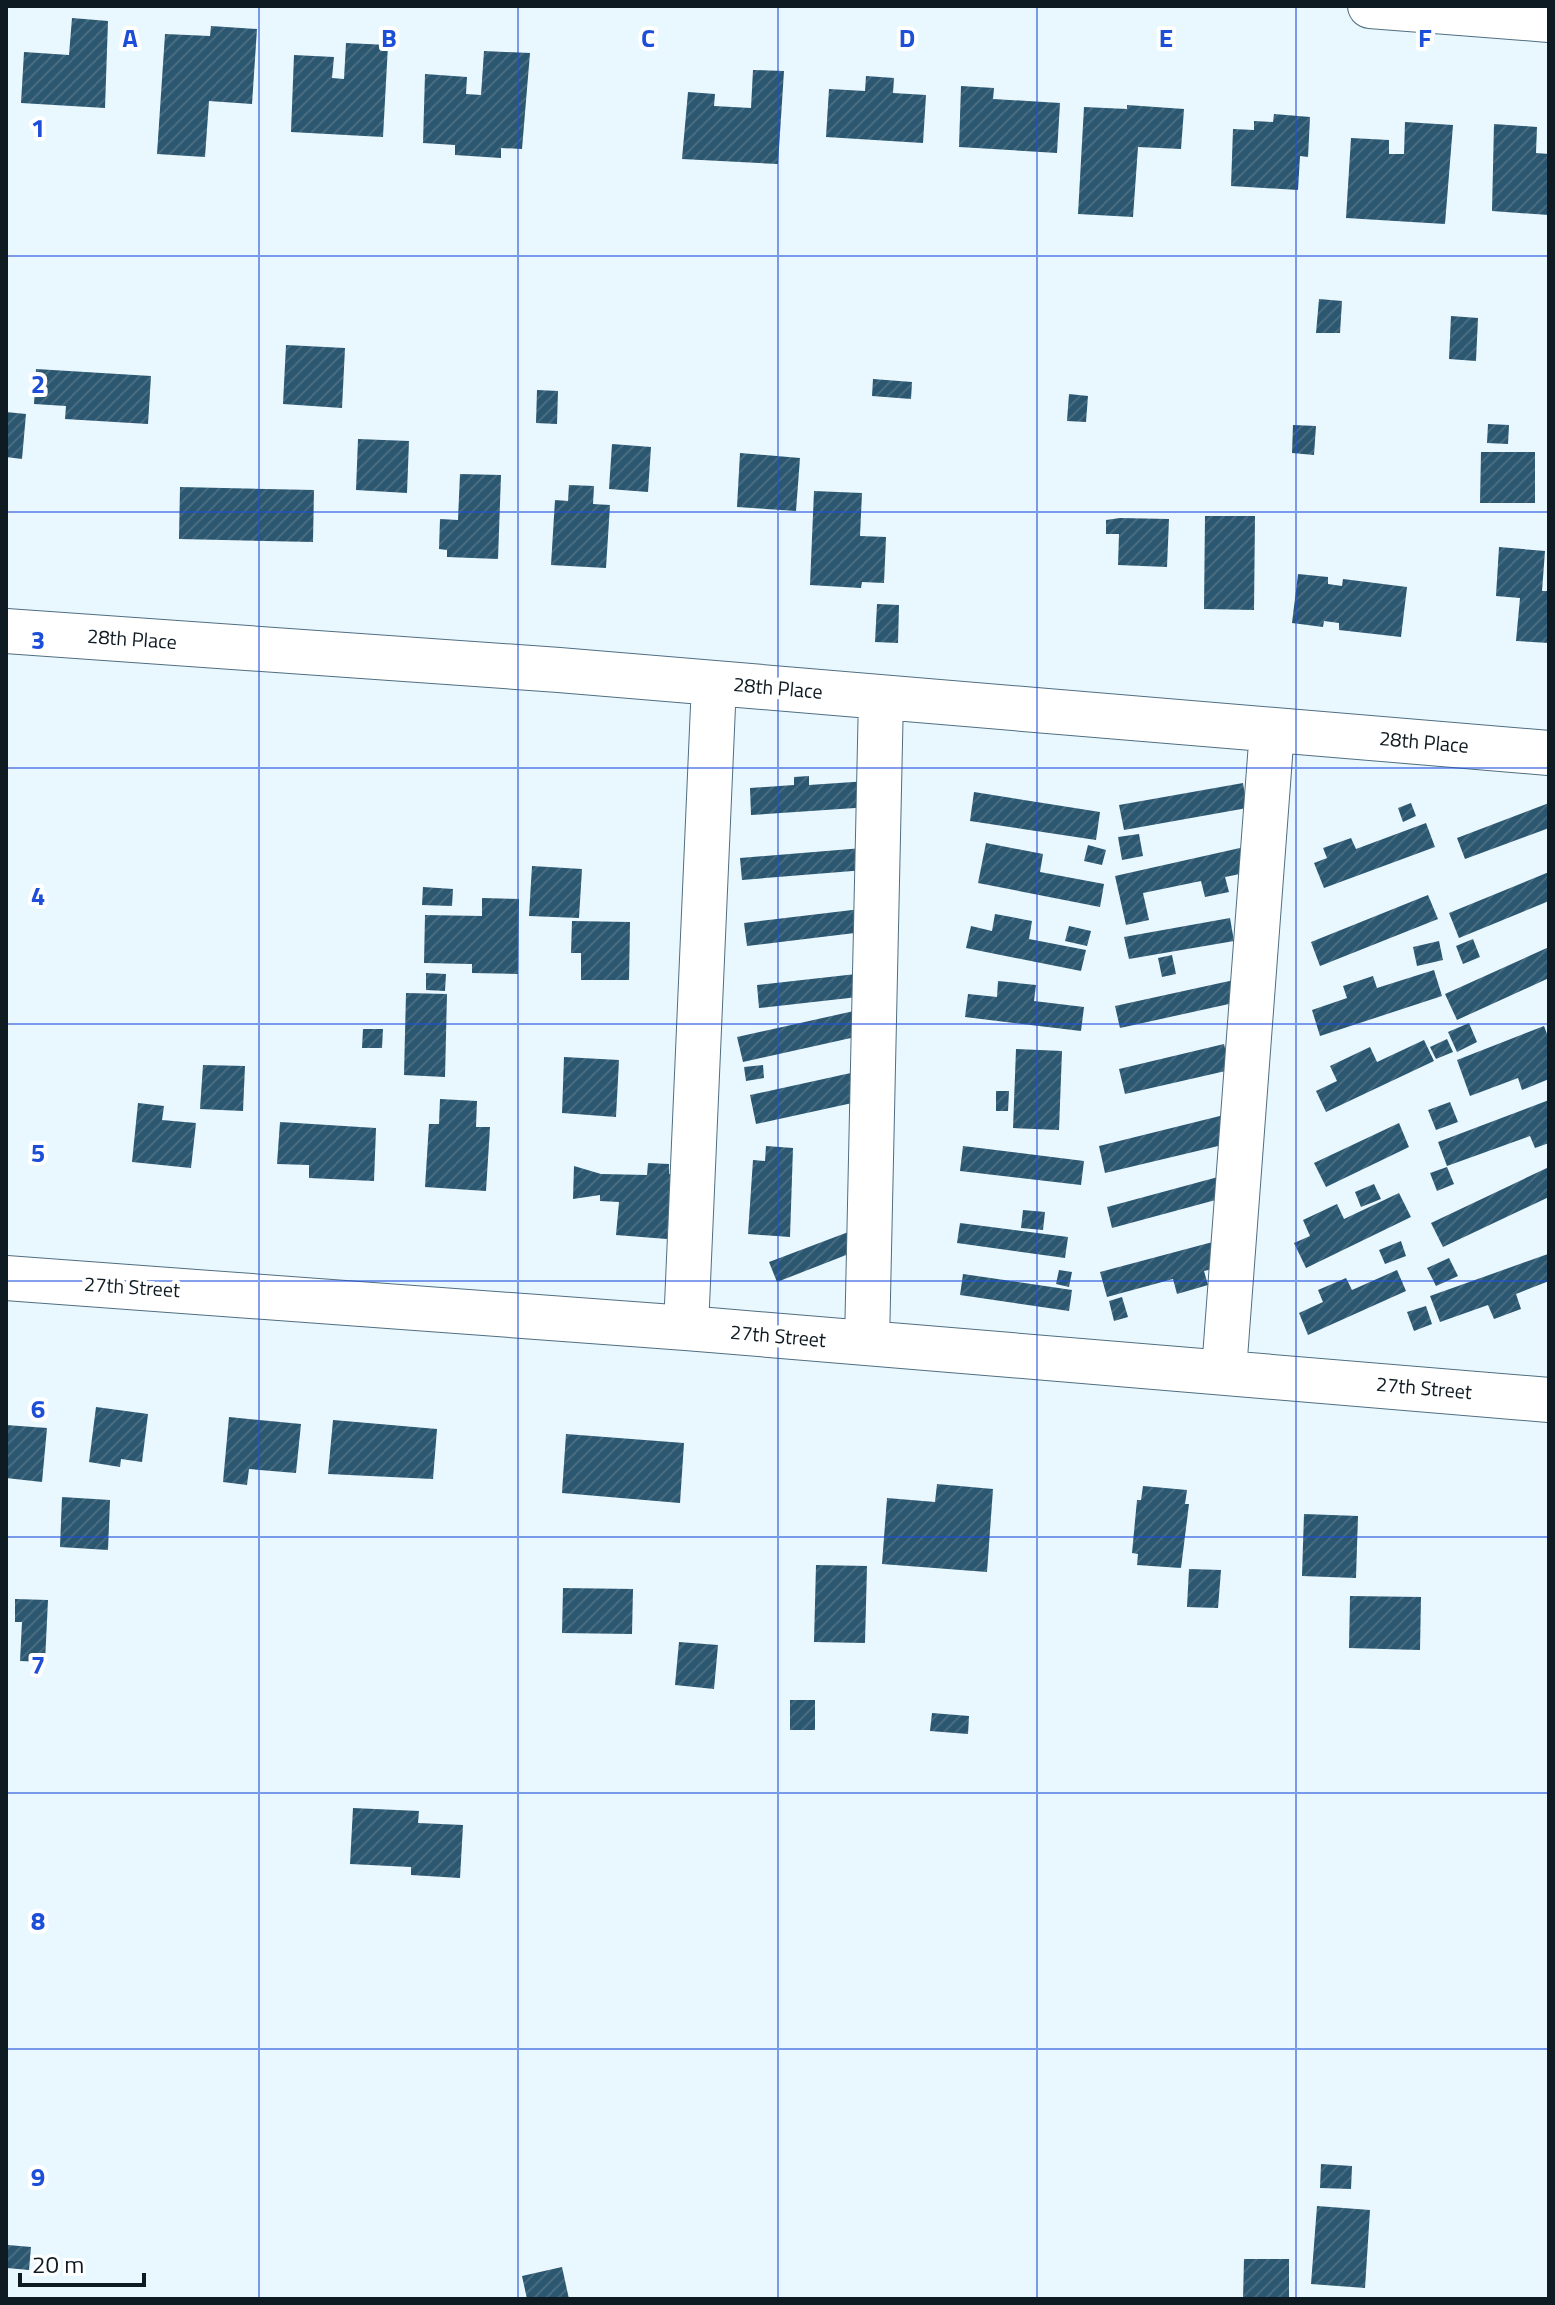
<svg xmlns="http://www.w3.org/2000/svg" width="1555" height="2305" font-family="'Titillium Web',sans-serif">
  <defs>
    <pattern id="building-hatch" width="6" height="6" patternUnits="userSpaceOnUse" patternTransform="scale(2)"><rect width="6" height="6" fill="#2c5770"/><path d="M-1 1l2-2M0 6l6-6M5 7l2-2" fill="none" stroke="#486b7f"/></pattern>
  </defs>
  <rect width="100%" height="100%" fill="#e9f7ff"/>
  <path fill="url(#building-hatch)" d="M72,18l36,3 -3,87 -84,-5 3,-51 45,3z
    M211,26l46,3 -5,75 -43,-3 -4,56 -48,-3 8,-120 45,2z
    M346,43l42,2 -5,92 -92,-5 3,-77 40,2 -2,21 12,1z
    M484,51l46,2 -8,96 -21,-1v10l-46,-3v-10l-32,-2 2,-69 42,3 -1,17 15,1z
    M753,70l31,1 -6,93 -96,-5 6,-67 27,2 -1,12 37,2z
    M866,76l28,2 -1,15 33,2 -3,48 -97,-6 3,-48 36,2z
    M961,86l33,2 -1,11 67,4 -3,50 -98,-6z
    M1127,105l57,4 -3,40 -43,-2 -5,70 -55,-3 6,-107 43,2z
    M1274,114l36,3 -2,40 -8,-1 -2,34 -67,-4 2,-57 21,1v-9l19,1z
    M1405,122l48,3 -8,99 -99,-6 5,-80 38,2v14h15z
    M1494,124l43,3 -1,26 13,1v61l-57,-4z
    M1319,299l23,2 -2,32h-24z
    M1451,316l27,2 -2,43 -27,-2z
    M286,345l59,3 -3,60 -59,-4z
    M36,369l115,7 -3,48 -83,-5 1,-13 -32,-2z
    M873,379l39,3 -1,17 -39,-3z
    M537,390l21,1 -1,33 -21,-1z
    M1069,394l19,2 -2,26 -19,-1z
    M6,412l20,2 -4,45 -16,-2z
    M1488,424l21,1 -1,19 -21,-1z
    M1293,425l23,1 -2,29 -22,-2z
    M358,439l51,2 -2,52 -51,-3z
    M612,444l39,3 -3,45 -39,-3z
    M1481,452h54v51h-55z
    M740,453l60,5 -4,53 -59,-4z
    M460,474l41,1 -3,84 -51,-2v-7l-8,-1 1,-30 18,1z
    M569,485l25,1 -1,18 17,1 -4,63 -55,-3 4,-65 13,1z
    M180,487l134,3 -1,52 -134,-3z
    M814,491l48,2 -2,43 26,1 -2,46 -22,-1 -1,6 -51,-3z
    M1205,516h50l-1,94 -50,-1z
    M1120,518l49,1 -2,48 -49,-2 1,-31h-13v-14z
    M1499,547l46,4 -3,40h7v52l-33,-2 4,-43 -24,-2z
    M1298,574l30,3v7l14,2 1,-7 64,8 -6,50 -62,-7v-7l-15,-2 -1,6 -31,-4z
    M877,604l22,1 -1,38 -23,-1z
    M809,776v9l59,-4 2,26 -119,8 -1,-27 44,-3v-8z
    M1243,783l4,25 -123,22 -5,-25z
    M974,792l126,20 -4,28 -126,-19z
    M1411,803l5,13 -13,6 -5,-14z
    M1549,803v25l-84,31 -8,-21z
    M1426,823l9,24 -111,41 -10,-25 13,-5 -4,-10 28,-10 5,11z
    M1139,834l4,22 -21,4 -4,-23z
    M986,843l57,11 -3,18 64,12 -4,23 -122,-24z
    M1088,845l18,5 -4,15 -18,-4z
    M863,848l2,22 -123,10 -2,-22z
    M1240,848l5,25 -20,4 4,15 -24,5 -4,-16 -58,12 6,27 -23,5 -11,-49z
    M532,866l50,3 -3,49 -50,-2z
    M1549,872v29l-90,37 -10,-25z
    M423,887l30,2 -1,17 -30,-1z
    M1428,895l10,24 -118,47 -9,-24z
    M482,898l37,1 -1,75 -46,-1v-9l-48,-1 1,-48 57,1z
    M869,908l2,23 -124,15 -3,-23z
    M995,914l37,7 -3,18 57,11 -5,21 -115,-23 5,-22 21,5z
    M1230,918l4,23 -105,18 -5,-22z
    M572,921l58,1 -1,58h-48v-27h-10z
    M1069,926l22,5 -4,15 -22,-5z
    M1473,939l7,18 -17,7 -7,-18z
    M1439,941l4,19 -26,6 -4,-19z
    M1549,947v31l-92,42 -12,-26z
    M1172,955l4,19 -14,3 -4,-19z
    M1434,970l8,26 -122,40 -8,-26 35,-12 -4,-12 30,-10 4,12z
    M426,973l20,1 -1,17 -19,-1z
    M865,973l2,23 -108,12 -2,-23z
    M1234,980l4,22 -118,26 -5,-22z
    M998,981l38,4 -2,16 50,6 -3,24 -116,-14 3,-23 29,3z
    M406,993l41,1 -2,83 -41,-2z
    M863,1009l6,25 -126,28 -6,-25z
    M1469,1023l8,19 -20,10 -9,-20z
    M1544,1026l5,13v40l-27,11 -4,-12 -48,18 -13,-36z
    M363,1029h20l-1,19h-20z
    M1447,1039l6,13 -17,7 -6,-12z
    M1424,1040l10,21 -108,51 -10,-21 21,-10 -7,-15 40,-19 7,15z
    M1224,1044l6,26 -105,24 -6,-25z
    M1016,1049l46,2 -3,79 -46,-2z
    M564,1057l55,3 -3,57 -54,-4z
    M203,1065l42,1 -2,45 -43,-2z
    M763,1065l1,13 -18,3 -2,-14z
    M860,1071l6,29 -110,24 -6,-29z
    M996,1091h13l-1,20h-12z
    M440,1099l37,2 -1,26h14l-4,64 -61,-4 4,-63h10z
    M1549,1100v43l-14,5 -5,-12 -83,30 -9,-24z
    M1450,1102l8,20 -22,8 -8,-20z
    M138,1103l26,3 -2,14 34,3 -5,45 -59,-6z
    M1228,1114l7,28 -130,31 -6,-27z
    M280,1122l96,6 -2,53 -65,-3v-13l-32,-1z
    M1399,1123l10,24 -83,40 -12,-24z
    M766,1146l27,2 -3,89 -42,-3 5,-74 12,1z
    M963,1146l121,15 -3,24 -121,-14z
    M648,1163l21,1v10h4l9,24 -12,-1 -3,42 -51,-4 3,-33 -19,-1v-6l-27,4 1,-33 27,8 46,1z
    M1447,1167l7,17 -17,7 -7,-18z
    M1549,1167v30l-106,50 -12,-24z
    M1218,1177l5,21 -111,30 -5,-21z
    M1374,1184l7,15 -20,8 -6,-15z
    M1399,1193l12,24 -105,51 -12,-25 16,-7 -7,-16 34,-16 7,15z
    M1023,1210l22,2 -2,18 -22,-2z
    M960,1223l108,14 -3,21 -108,-15z
    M851,1231l8,19 -82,32 -8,-20z
    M1224,1239l7,26 -27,6 4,14 -31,9 -4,-15 -66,18 -7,-25z
    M1401,1241l5,15 -21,8 -6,-14z
    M1548,1254l1,27 -33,13 5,15 -27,10 -6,-14 -48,17 -10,-26z
    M1449,1258l9,18 -22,10 -9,-18z
    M1059,1270l13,2 -3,15 -13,-3z
    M1397,1270l9,21 -98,44 -9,-22 24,-11 -5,-12 28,-12 6,12z
    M963,1274l109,16 -3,21 -109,-16z
    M1122,1297l6,20 -14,4 -5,-20z
    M1426,1306l6,18 -18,7 -7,-19z
    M96,1407l52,7 -6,48 -21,-3 -1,8 -31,-5z
    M229,1417l72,7 -5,49 -47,-4 -2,16 -24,-3z
    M333,1420l104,9 -4,50 -105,-5z
    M6,1425l41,3 -5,54 -36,-4z
    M566,1434l118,9 -4,60 -118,-10z
    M937,1484l56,5 -6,83 -105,-8 5,-66 48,4z
    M1143,1486l44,4 -2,14h4l-8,64 -44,-3 1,-11 -6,-1 5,-53h4z
    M62,1497l48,3 -2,50 -48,-3z
    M1304,1514l54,2 -2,62 -54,-2z
    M816,1565l51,1 -2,77 -51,-1z
    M1189,1569l32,1 -3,38 -31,-1z
    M563,1588l70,1 -1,45 -70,-1z
    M1350,1596l71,1 -1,53 -71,-2z
    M15,1599l33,1 -3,62 -25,-1 2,-39h-7z
    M679,1642l39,3 -4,44 -39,-4z
    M790,1700h25v30h-25z
    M932,1713l37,3 -1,18 -38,-3z
    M353,1808l66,3 -1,12 45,2 -3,53 -49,-3v-8l-61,-3z
    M1321,2164l31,2 -1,23 -31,-1z
    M1317,2206l53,4 -5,78 -54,-4z
    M8,2245l23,2 -2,23 -22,-2z
    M1244,2259h45v40h-46z
    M562,2267l7,32h-42l-5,-23z"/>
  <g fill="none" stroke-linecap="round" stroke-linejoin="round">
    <defs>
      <path id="minor" d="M1370,6l179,14
        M6,631l553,39 990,83
        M6,1278l680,50 863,72
        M686,1328l28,-645
        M867,1343l14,-646
        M1224,1371l48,-641"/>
    </defs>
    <use href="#minor" stroke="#506e80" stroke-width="46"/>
    <use href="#minor" stroke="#fff" stroke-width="44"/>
  </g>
  <path fill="none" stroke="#1d4ed8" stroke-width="2" stroke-opacity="0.55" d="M259,6v2293M518,6v2293M778,6v2293M1037,6v2293M1296,6v2293M6,256h1543M6,512h1543M6,768h1543M6,1024h1543M6,1281h1543M6,1537h1543M6,1793h1543M6,2049h1543"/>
  <g text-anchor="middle" stroke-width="8" stroke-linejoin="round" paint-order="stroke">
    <g font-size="20" fill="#0f1b23" stroke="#fff">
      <text transform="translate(132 639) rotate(4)" y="7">28th Place</text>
      <text transform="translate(778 688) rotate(5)" y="7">28th Place</text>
      <text transform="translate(1424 742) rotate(5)" y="7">28th Place</text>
      <text transform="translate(132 1287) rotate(4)" y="7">27th Street</text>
      <text transform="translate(778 1336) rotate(5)" y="7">27th Street</text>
      <text transform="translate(1424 1388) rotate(5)" y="7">27th Street</text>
    </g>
  </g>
  <g font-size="26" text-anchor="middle" font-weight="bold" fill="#1d4ed8" stroke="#fff" stroke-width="8" stroke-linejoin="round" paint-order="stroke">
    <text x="130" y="47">A</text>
    <text x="389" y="47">B</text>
    <text x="648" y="47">C</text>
    <text x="907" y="47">D</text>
    <text x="1166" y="47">E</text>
    <text x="1425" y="47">F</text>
    <text x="38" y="137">1</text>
    <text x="38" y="393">2</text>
    <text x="38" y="649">3</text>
    <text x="38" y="905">4</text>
    <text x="38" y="1162">5</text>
    <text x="38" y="1418">6</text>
    <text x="38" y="1674">7</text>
    <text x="38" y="1930">8</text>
    <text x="38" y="2186">9</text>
  </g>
  <rect width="1555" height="2305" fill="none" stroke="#0f1b23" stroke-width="16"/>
  <path d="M20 2273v12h124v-12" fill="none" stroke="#0f1b23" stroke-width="4"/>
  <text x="32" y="2273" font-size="24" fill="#0f1b23" stroke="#ffffff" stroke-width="6" paint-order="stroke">20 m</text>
</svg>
